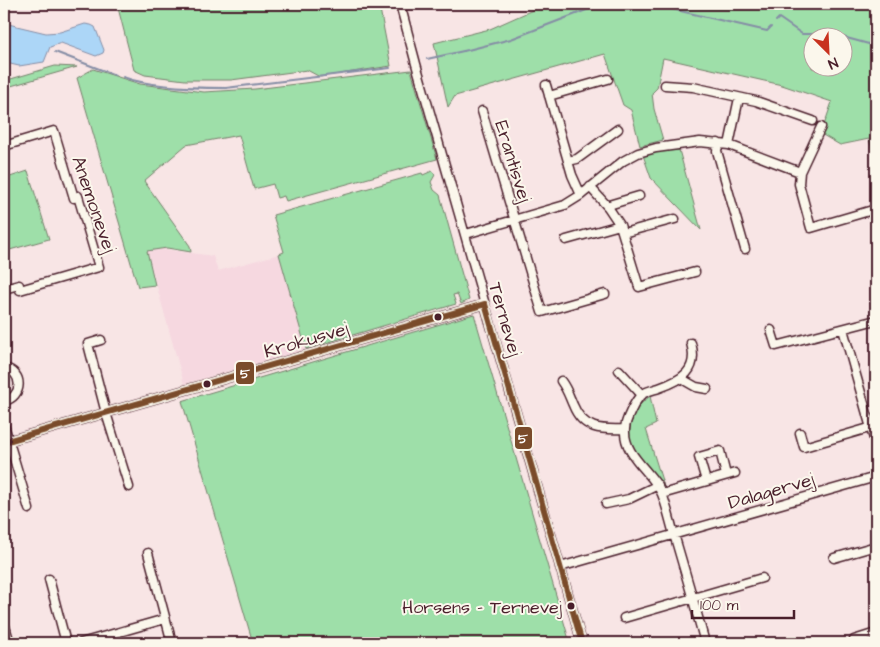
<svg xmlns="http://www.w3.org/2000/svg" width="880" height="647" font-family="'Architects Daughter',sans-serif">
  <rect width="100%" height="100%" fill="#f8e5e5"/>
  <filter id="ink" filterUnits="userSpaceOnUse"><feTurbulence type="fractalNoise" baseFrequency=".02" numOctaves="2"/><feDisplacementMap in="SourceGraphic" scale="10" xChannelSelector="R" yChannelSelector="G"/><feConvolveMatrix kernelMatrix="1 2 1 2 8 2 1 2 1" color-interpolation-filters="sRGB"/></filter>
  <g filter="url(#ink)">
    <path fill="#f6d8e0" d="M164,249l49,7 5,15 61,-17 27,95 -122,35 -37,-133z"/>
    <path fill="#9edfa9" stroke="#747f6a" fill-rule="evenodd" d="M117,4h262l12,62 -71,11 -13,-7 -76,10h-46l-40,-5 -11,-5z
      M546,4h330v160l-7,-25 -29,6 -19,-11 11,-32 -50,-17 -119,-27 -6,30 -5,5 2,16 9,31 -23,6 -9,-36 -8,-5 -18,-51 -150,42 -7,11 -14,-64 56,-14zM812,38h30v30h-30z
      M55,66l22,1 -73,21v-7z
      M93,69l47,15 64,8 51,-3 156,-19 26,89 -151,42 -2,-5 -7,2 -4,-14 -19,5 -15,-54 -53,10 -42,36 46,65 1,6 -24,-4 -20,3 8,34 -17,2 -61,-209z
      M679,150l22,80 -50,-52 -8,-23 11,-4z
      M28,171l21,68 -43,12 -2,-6v-66z
      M432,171l3,4 -4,7 3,8 6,5 29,105 -8,4 -4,-10 -4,1 3,9 -150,45 -27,-95 5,-2 -11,-37 149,-42 1,2z
      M474,314l96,329h-317l-71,-242z
      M650,396l6,28 -10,5 18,58 -30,-36 -5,-16 2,-12 6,-16z"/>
    <path fill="#acd6f7" stroke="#858da5" d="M4,23l42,10 14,-1 25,-8 6,1 4,2 9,23 -1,3 -7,3 -35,-13 -11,4 -6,15 -25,4 -13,-3 -2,-5z"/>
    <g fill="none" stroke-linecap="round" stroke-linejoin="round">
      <path stroke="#858da5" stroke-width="2" d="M661,4l2,3 104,24 4,-4
        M776,21l3,-3 23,16h30l44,12
        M55,52l60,23
        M427,59l41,-9 43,-11 91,-35
        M123,77c26,10 74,11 103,11l164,-20"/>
      <defs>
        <path id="minor" d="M400,4l16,60 166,579
          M546,85l26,90 9,20
          M665,85l28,2 63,14 57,20
          M549,96l59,-17
          M482,111l60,201 63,-18
          M821,127l-21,45 -1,12 12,44 65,-19
          M718,143l-1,8 28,98
          M729,145l10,-47
          M4,146l50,-15 20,67 4,-2 21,71 -79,23 -1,-5 -15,4
          M568,161l9,-2 41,-30
          M590,187l18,20 12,18 19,62 56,-15
          M608,207l4,-3 27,-8
          M623,233l52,-14
          M466,234l99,-29 16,-10 42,-34 15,-8 18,-5 44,-6 29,3 71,27
          M566,240l54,-15
          M843,329l33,117
          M771,330l5,16 100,-26
          M101,340l-13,4 18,69 23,74
          M691,343c8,28 -9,37 -32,45 -6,2 -13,3 -18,7 -6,6 -16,26 -16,34 -2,27 28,43 37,65 6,15 9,32 14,47 10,34 20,68 29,102
          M4,368c20,4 19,29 0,33
          M619,370l23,25
          M682,379l14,8 11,2
          M561,381c6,8 8,15 12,24 10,25 28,25 52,24
          M4,425l25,84
          M800,433l4,14 72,-21
          M4,442l481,-138
          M706,481l-7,-24 21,-6 6,24
          M662,494l73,-21
          M606,504l23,-5 29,-14
          M148,553l24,90
          M834,558l42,-12
          M560,567l316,-90
          M49,579l17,64
          M624,618l138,-40
          M4,623l6,20
          M854,640l22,-7
          M81,643l84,-24"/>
      </defs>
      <use href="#minor" stroke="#4a1f2b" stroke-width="11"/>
      <use href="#minor" stroke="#fbf7ec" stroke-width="8"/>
      <defs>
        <path id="bus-1" d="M4,442l481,-138 97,339"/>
      </defs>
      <use href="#bus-1" stroke="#fbf7ec" stroke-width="10"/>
      <use href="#bus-1" stroke="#7a4b2a" stroke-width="6"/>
    </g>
  </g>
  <g fill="#4a1f2b" stroke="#fbf7ec" stroke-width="2">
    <circle cx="438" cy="317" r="4.5"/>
    <circle cx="207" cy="384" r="4.5"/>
    <circle cx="571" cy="606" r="4.5"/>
  </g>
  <g text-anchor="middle" stroke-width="4" stroke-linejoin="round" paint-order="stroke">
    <g font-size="18" fill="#4a1f2b" stroke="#fbf7ec" text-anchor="end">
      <text x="562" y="613">Horsens - Ternevej</text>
    </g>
    <g font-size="19" fill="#4a1f2b" stroke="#fbf7ec">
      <text transform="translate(514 161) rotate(73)" y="7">Erantisvej</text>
      <text transform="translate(95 204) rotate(71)" y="7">Anemonevej</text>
      <text transform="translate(506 319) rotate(74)" y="7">Ternevej</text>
      <text transform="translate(306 339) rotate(-16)" y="7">Krokusvej</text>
      <text transform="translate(771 490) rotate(-16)" y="7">Dalagervej</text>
    </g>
  </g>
  <g stroke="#fbf7ec" stroke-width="2">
    <rect x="235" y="361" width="20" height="24" rx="5" fill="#7a4b2a"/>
    <rect x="514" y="426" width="19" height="24" rx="5" fill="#7a4b2a"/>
  </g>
  <g font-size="14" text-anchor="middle" font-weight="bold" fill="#fff">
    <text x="245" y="378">5</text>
    <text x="523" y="443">5</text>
  </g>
  <rect width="880" height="647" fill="none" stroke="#fbf7ec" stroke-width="20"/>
  <rect x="10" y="10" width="860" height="627" fill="none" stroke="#4a1f2b" stroke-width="2" filter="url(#ink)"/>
  <g transform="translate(828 52) rotate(156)"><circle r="24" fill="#fbf7ec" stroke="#b4a19f"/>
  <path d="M0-4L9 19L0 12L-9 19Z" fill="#c8321e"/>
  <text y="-8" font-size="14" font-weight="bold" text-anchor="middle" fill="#4a1f2b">N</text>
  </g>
  <path d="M692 610v8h102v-8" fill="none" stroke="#4a1f2b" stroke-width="2.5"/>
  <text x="700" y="610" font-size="15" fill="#4a1f2b" stroke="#fbf7ec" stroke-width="4" paint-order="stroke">100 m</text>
</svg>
